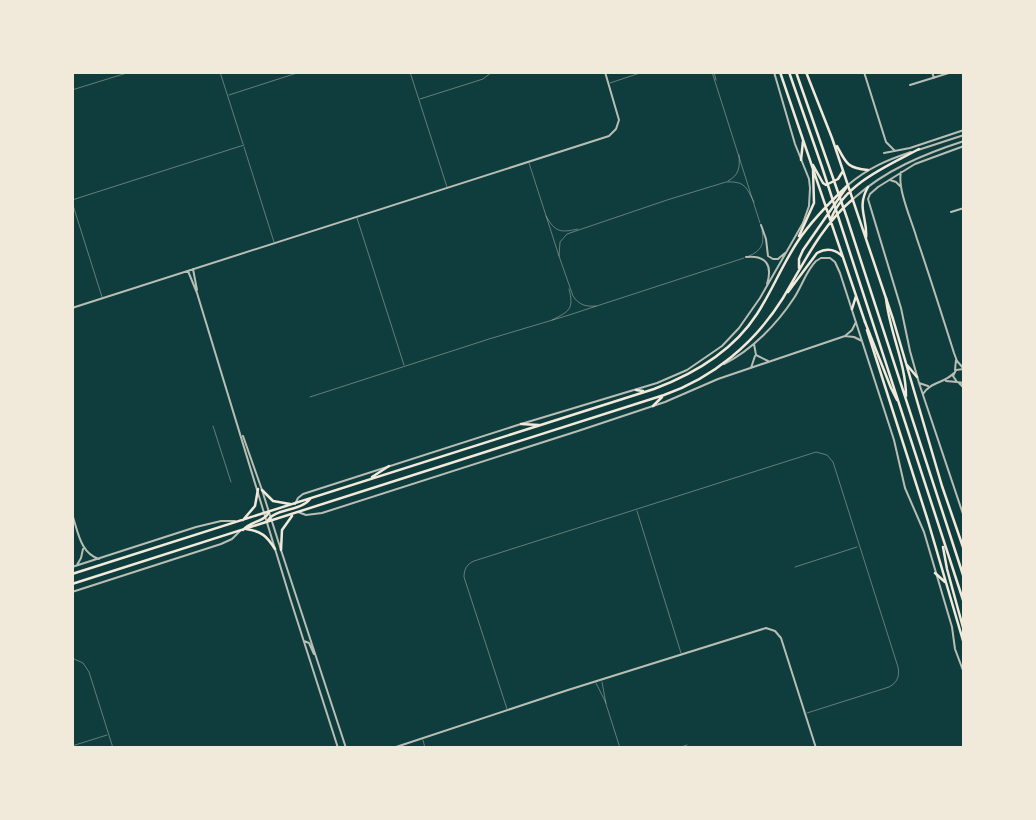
<svg xmlns="http://www.w3.org/2000/svg" width="1036" height="820" font-family="Manrope,sans-serif">
  <rect width="100%" height="100%" fill="#0f3d3e"/>
  <g fill="none" stroke-linecap="round" stroke-linejoin="round">
    <path stroke="#b8beb3" stroke-width="0.5" d="M220,72l23,72
      M410,72l37,115
      M712,72l48,151
      M714,72l2,8
      M610,83l33,-11
      M72,90l58,-18
      M229,95l71,-23
      M420,99l63,-20 9,-7
      M244,147l30,95
      M529,163l30,93 14,40c6,9 13,11 23,10
      M728,181c11,-6 12,-13 11,-26
      M72,200l172,-55
      M72,202l30,95
      M546,216c9,16 14,17 32,13
      M357,218l47,147
      M559,256l1,-14 7,-8 100,-34 59,-18c19,-1 20,5 28,20
      M749,256c12,-5 16,-12 13,-25
      M552,320c18,-9 22,-11 17,-31
      M310,397l179,-58 77,-23 178,-58
      M213,426l18,56
      M637,511l44,142
      M795,567l62,-20
      M72,658l11,5 6,9 24,76
      M602,682l4,22 14,44
      M596,683l10,20
      M507,709l-43,-132c0,-8 3,-13 10,-16l342,-109 11,3 6,7 65,205c2,9 -1,16 -9,20l-82,26
      M423,740l2,8
      M72,746l35,-11
      M678,748l9,-3"/>
    <path stroke="#b8beb3" stroke-width="2" d="M864,72l22,70 9,9
      M932,72l2,6
      M910,85l42,-13
      M964,146l-49,18 -37,23 -8,7 -2,5 33,109 9,43 9,32 45,134
      M884,153l26,-5 54,-18
      M901,172c-4,17 11,49 16,67 13,38 25,76 37,114l3,8 7,8
      M890,180l6,2 4,4
      M951,212l13,-4
      M761,225l5,14 2,17 5,3h5l7,-6
      M746,257c20,-2 27,8 21,27
      M193,269l4,21
      M188,271l9,22 93,305 48,150
      M72,308l537,-172 7,-7 3,-9 -14,-48
      M845,336l7,-6 4,-8
      M754,344l2,11 12,6
      M724,364c28,-14 53,-40 70,-66 8,-12 12,-27 22,-37l5,-3h9l5,4 5,11 54,167 11,48 19,44 28,95 3,22 9,24
      M751,368l4,-12
      M964,369l-8,1 -3,6 4,6 7,1
      M955,370l1,-10
      M946,381l11,1
      M919,383l9,3
      M959,383l5,5
      M923,394c7,-12 22,-11 31,-21
      M243,436l19,54 19,60 65,198
      M295,504l3,-6 5,-4 218,-70 136,-41 30,-13 35,-24 17,-18 21,-30 43,-75 6,-17 1,-18 -1,-9 -14,-35 -21,-72
      M298,512l8,3 16,-2 256,-82 87,-29 53,-23 127,-43 9,1 8,4
      M72,514c6,17 8,39 27,45
      M77,565l4,-7 2,-9
      M72,567l124,-40 25,-6h14
      M72,592l149,-48 11,-5 8,-8
      M304,641l5,2 5,11
      M393,748l175,-58 198,-62 9,3 6,7 35,110"/>
    <path stroke="#b8beb3" stroke-width="2" d="M918,150l46,-15
      M848,185c20,-17 39,-25 63,-33
      M853,199c32,-29 71,-45 111,-58"/>
    <path stroke="#f1e9da" stroke-width="2.5" d="M780,72l85,250
      M806,72l26,66 61,181 49,167 22,64
      M837,146c9,17 10,22 31,24
      M801,160l2,-19
      M813,165l10,18 3,2 12,-6 5,-8
      M831,219c14,-36 57,-53 88,-70
      M799,236l15,-33 -1,-33
      M866,238c2,-20 -10,-30 2,-51
      M799,268v-9l4,-9 43,-62
      M788,292l29,-39c9,-5 18,-4 25,3
      M852,309l4,-13
      M867,330l61,191 36,123
      M907,365l10,12
      M636,390l7,1
      M653,406l9,-9
      M521,424l18,1
      M372,477l17,-11
      M262,490l11,11 17,3
      M243,520l12,-14 3,-17
      M267,522c6,-14 33,-10 43,-23
      M246,529c15,2 21,7 29,20
      M243,530c7,-9 22,-8 26,-18
      M281,550l1,-20 10,-14
      M935,573l10,9
      M72,574l582,-185c40,-15 79,-38 103,-75 15,-23 25,-49 41,-73 14,-21 32,-39 50,-56
      M72,584l592,-189c49,-17 91,-52 119,-97 21,-35 38,-72 70,-99"/>
    <path stroke="#f1e9da" stroke-width="2.5" d="M789,72l33,95 142,436
      M796,72l51,146 117,360
      M886,298c3,33 20,65 20,98
      M865,322l26,66 6,12
      M943,547l4,22 17,62"/>
  </g>
  <rect width="1036" height="820" fill="none" stroke="#f1e9da" stroke-width="148"/>
</svg>
